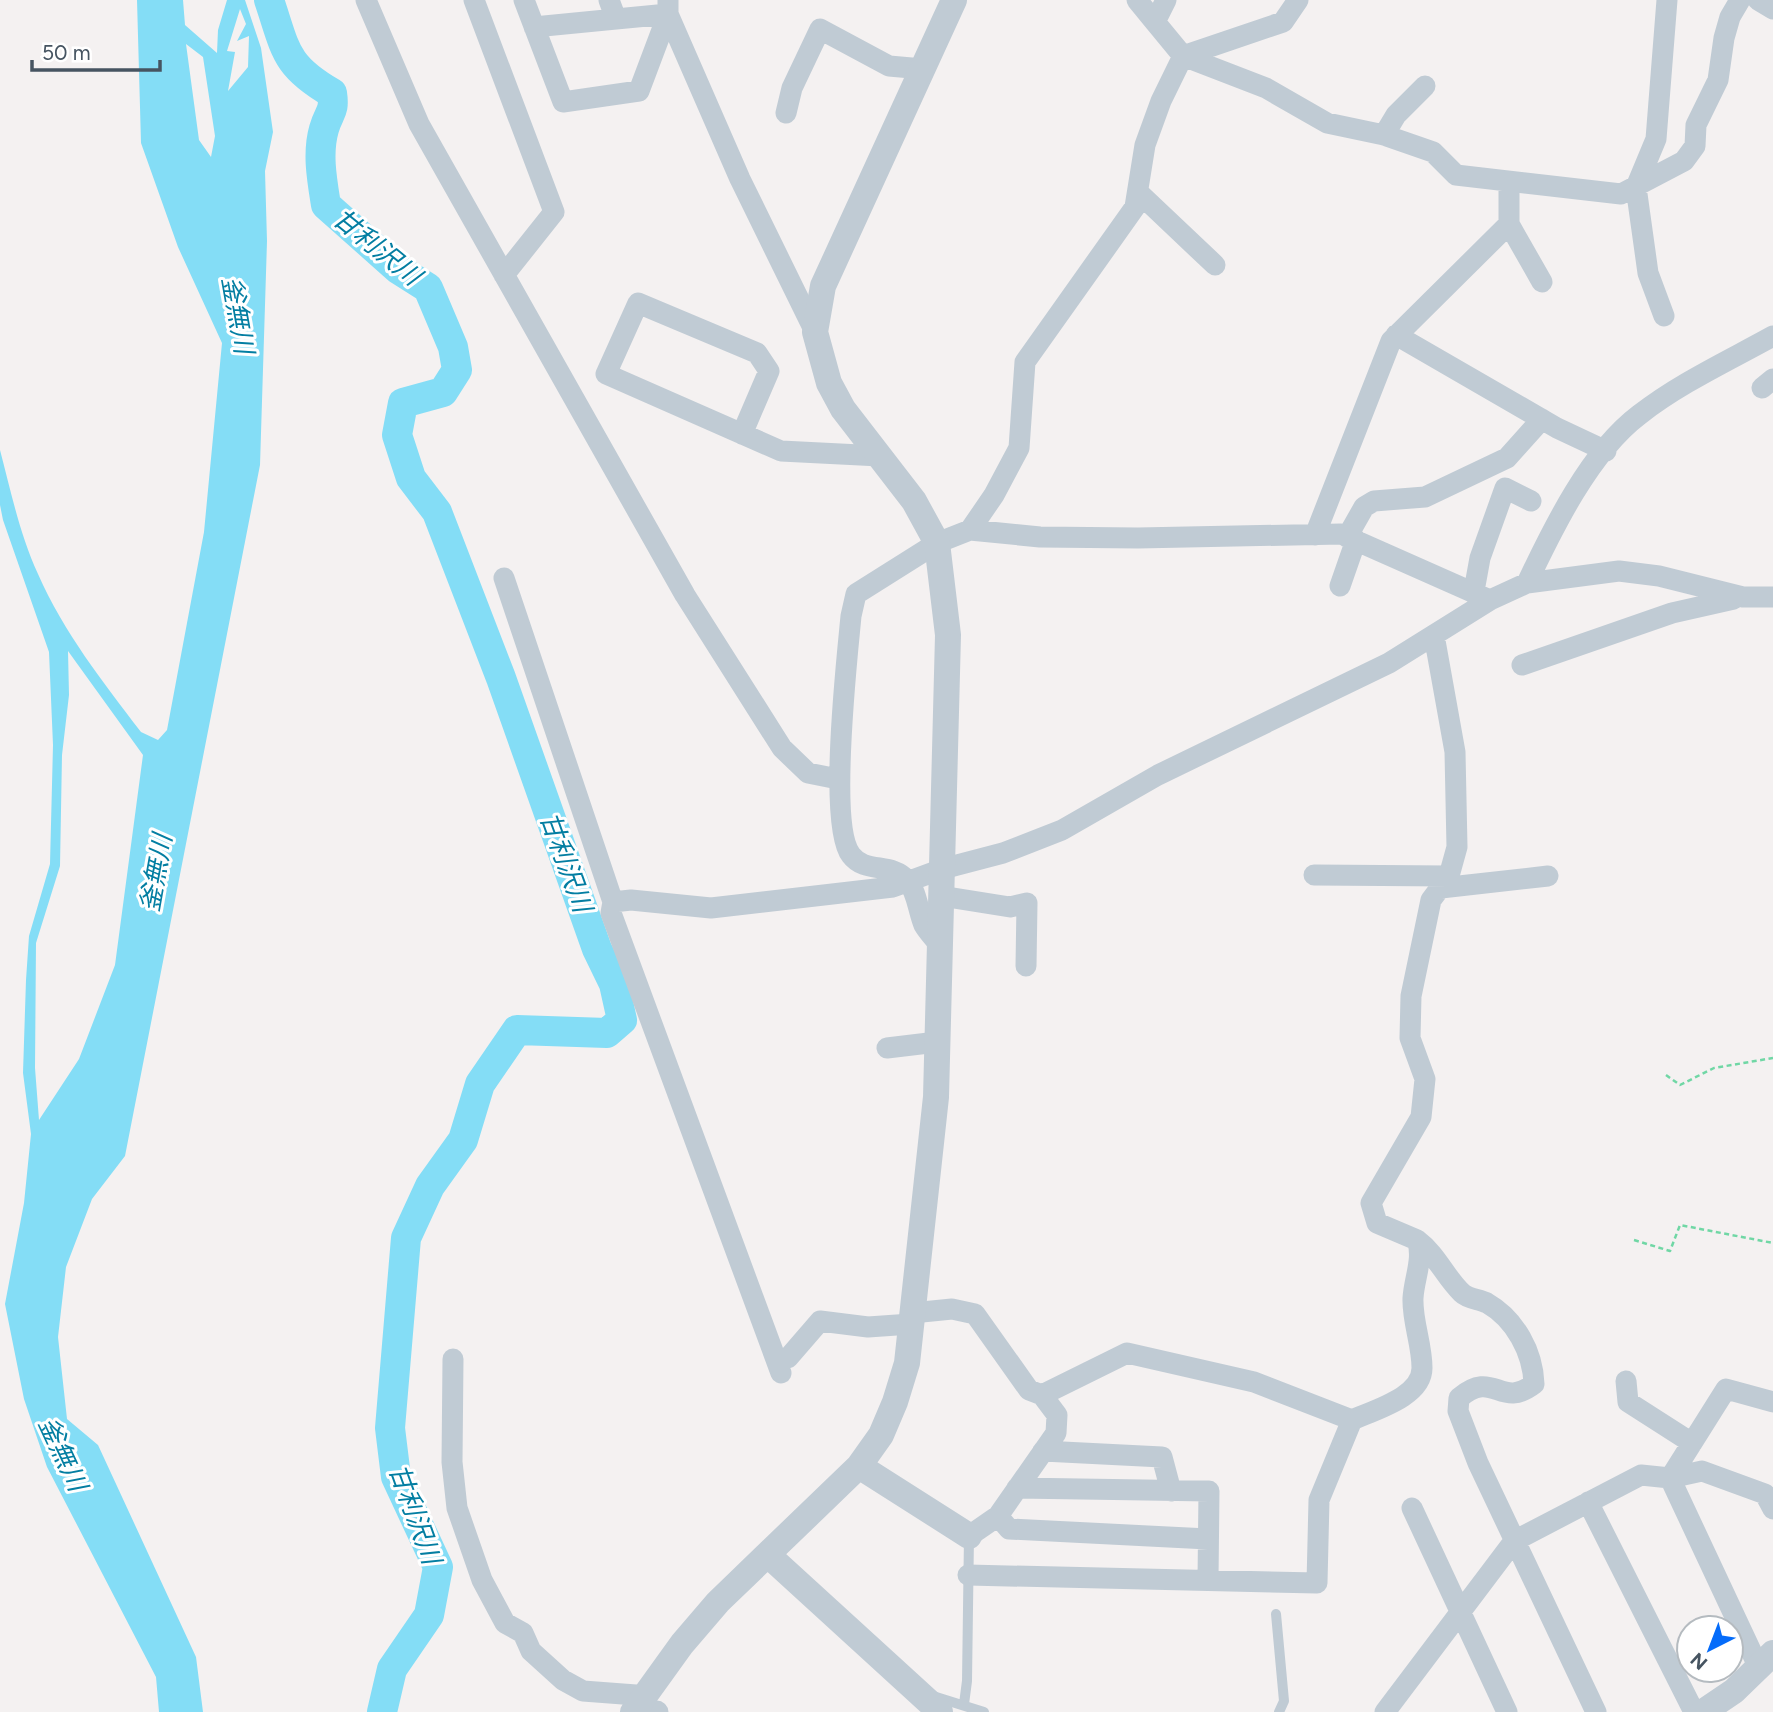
<svg xmlns="http://www.w3.org/2000/svg" width="1773" height="1712" font-family="Figtree,'Noto Sans JP',sans-serif">
  <rect width="100%" height="100%" fill="#f4f1f1"/>
  <path fill="#84ddf6" fill-rule="evenodd" d="M137,0h46l2,25 32,28 1,-23 9,-30h18l16,48 12,84 -8,39 2,70 -7,224 -135,691 -33,43 -26,68 -8,70 9,82 31,26 98,212 7,55h-44l-3,-35 -109,-210 -23,-68 -19,-95 19,-101 7,-69 -8,-61 3,-93 3,-44 21,-72 3,-119 -4,-93 -46,-132 -3,-15v-55c11,42 20,85 38,124 26,59 65,108 103,158l17,8 9,-10 37,-198 18,-189 -44,-96 -37,-104zM240,9l6,15 -9,17 12,-5 -1,31 -20,24 7,-39 -8,-1zM186,44l17,13 12,79 -4,21 -12,-17zM68,651l75,104 -28,210 -36,94 -40,61 -4,-52 1,-125 24,-77 2,-111 7,-60z"/>
  <g fill="none" stroke-linecap="round" stroke-linejoin="round">
    <path stroke="#84ddf6" stroke-width="30" d="M269,0c17,50 15,65 63,93 3,20 -3,18 -8,36 -7,24 -2,51 2,76l72,64 30,19 25,59 4,23 -14,22 -40,11 -6,32 14,43 26,34 64,166 96,271 17,35 8,36 -15,13 -90,-3 -37,54 -17,56 -33,46 -24,52 -16,190 6,49 42,90 -9,48 -37,54 -10,43"/>
    <path stroke="#70d7a5" stroke-width="2.5" stroke-dasharray="5 3.5" stroke-linecap="butt" d="M1666,1075l14,10 34,-17 59,-10
      M1634,1240l36,11 10,-26 93,18"/>
    <path stroke="#c0cbd4" stroke-width="10" d="M1276,1614l8,87 -5,11
      M933,1696l51,16
      M964,1704l3,-23 2,-145"/>
    <path stroke="#c0cbd4" stroke-width="21" d="M366,0l53,124 266,471 97,153 26,25 30,6
      M474,0l80,212 -50,63
      M524,0l39,102 76,-11 29,-77 -52,5 -7,-19
      M668,0v14l72,165 75,153
      M1137,0l18,22
      M1166,0l-11,22 28,34 83,32 61,35 57,12 49,17 23,23 165,19 63,-33 11,-15 1,-21 22,-45 6,-42 6,-21 10,-17
      M1758,0l15,9
      M534,27l82,-8
      M786,113l6,-25 28,-59 69,37 34,3
      M1384,135l12,-20 29,-29
      M1139,193l76,72
      M1509,224l33,58
      M1664,316l-16,-43 -12,-86 20,-48 11,-139
      M1396,335l161,93 49,23
      M1762,388l11,-9
      M742,434l27,-63 -12,-18 -119,-50 -32,71 175,77 99,5
      M970,530l24,-35 25,-47 6,-86 110,-155 10,-62 16,-44 22,-45 100,-34 15,-22
      M1315,535l76,-194 118,-117v-42
      M1347,537l17,-30 10,-6 51,-4 82,-39 35,-39
      M504,578l109,324 -2,11 170,460
      M1527,583c26,-55 63,-131 112,-168 41,-32 89,-54 134,-79
      M1340,586l16,-46
      M1474,591l6,-33 25,-70 26,13
      M1522,665l150,-52 62,-14
      M1314,875l135,1
      M1441,888l107,-12
      M941,896l69,11 17,-4 -1,63
      M613,902l18,-2 80,8 182,-21 49,-18 61,-16 59,-23 96,-55 231,-112 101,-63 37,-17 92,-12 40,5 84,21h30
      M940,946c-5,-7 -12,-14 -16,-21 -6,-14 -7,-34 -17,-45 -15,-18 -42,-6 -56,-25 -23,-29 -4,-196 0,-239l5,-22 81,-51 33,-13 70,7 98,1 203,-4 149,66
      M887,1048l50,-6
      M1417,1240c20,15 28,37 45,53 6,6 17,6 25,10 28,16 46,49 47,81 -34,26 -40,-16 -75,14l-1,13 20,52 118,249
      M912,1313l40,-4 23,5 54,76 13,5 15,20 -1,18 -58,83 -29,20
      M453,1359l-1,103 5,46 25,72 23,43 18,10 8,18 32,29 20,11 53,4
      M776,1360l12,-2 32,-37 48,6 43,-3
      M1626,1381l2,21 64,41
      M1042,1395l85,-42 127,29 98,38
      M1043,1451l119,6 9,34
      M1017,1488l192,3 -1,89
      M1588,1502l106,210
      M1412,1508l95,204
      M998,1516l11,13 199,10
      M968,1575l349,8 2,-83 33,-80c22,-10 70,-23 70,-52 0,-24 -10,-47 -9,-70 1,-19 11,-40 4,-58l-40,-17 -6,-20 50,-86 4,-38 -15,-41 1,-42 20,-96 18,-24 8,-29 -2,-95 -21,-117
      M1759,1668l-89,-190 56,-89 47,13
      M657,1711l1,1
      M1385,1712l129,-171 127,-66 29,3 32,-7 63,23 8,15"/>
    <path stroke="#c0cbd4" stroke-width="26" d="M859,1466l110,70
      M768,1555l172,157
      M633,1712l49,-68 36,-42 141,-136 22,-31 14,-33 12,-39 29,-266 12,-462 -11,-92 -23,-42 -71,-92 -14,-26 -14,-51 8,-46 131,-286
      M1703,1712l31,-21 39,-38"/>
  </g>
  <g text-anchor="middle" stroke-width="6" stroke-linejoin="round" paint-order="stroke">
    <g font-size="26" font-style="italic" fill="#037ea2" stroke="#fff">
      <text transform="translate(377 247) rotate(39)" y="9">甘利沢川</text>
      <text transform="translate(238 315) rotate(80)" y="9">釜無川</text>
      <text transform="translate(566 862) rotate(70)" y="9">甘利沢川</text>
      <text transform="translate(156 873) rotate(-80)" y="9">釜無川</text>
      <text transform="translate(63 1454) rotate(65)" y="9">釜無川</text>
      <text transform="translate(415 1514) rotate(70)" y="9">甘利沢川</text>
    </g>
  </g>
  <g transform="translate(1710 1649) rotate(222)"><circle r="33" fill="#ffffff" stroke="#b5bbc0" stroke-width="2"/>
  <path d="M0-5L12 26L0 18L-12 26Z" fill="#056cfa"/>
  <text y="-10" font-size="19" font-weight="bold" text-anchor="middle" fill="#465461">N</text>
  </g>
  <path d="M32 60v10h128v-10" fill="none" stroke="#465461" stroke-width="3.5"/>
  <text x="42" y="60" font-size="21" fill="#465461" stroke="#ffffff" stroke-width="5" paint-order="stroke">50 m</text>
</svg>
